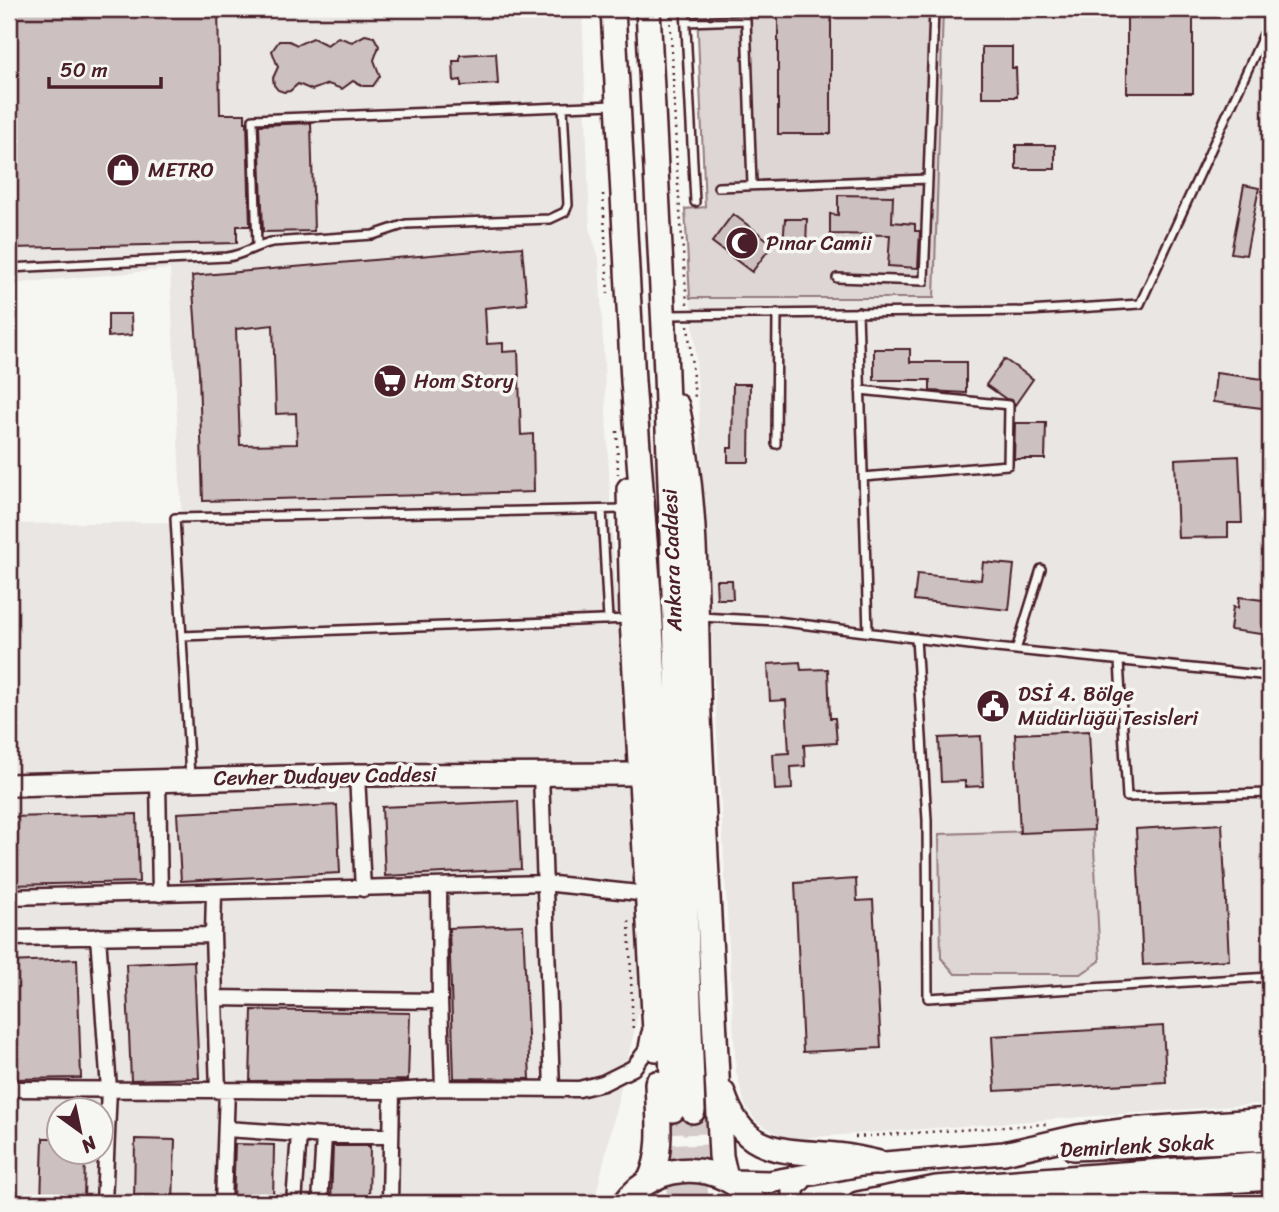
<svg xmlns="http://www.w3.org/2000/svg" width="1279" height="1212" font-family="Sriracha,sans-serif">
  <rect width="100%" height="100%" fill="#f6f6f2"/>
  <filter id="ink" filterUnits="userSpaceOnUse"><feTurbulence type="fractalNoise" baseFrequency=".0143" numOctaves="2"/><feDisplacementMap in="SourceGraphic" scale="14" xChannelSelector="R" yChannelSelector="G"/><feConvolveMatrix kernelMatrix="1 2 1 2 8 2 1 2 1" color-interpolation-filters="sRGB"/></filter>
  <g filter="url(#ink)">
    <path fill="#e9e6e3" fill-rule="evenodd" d="M9,9h573l8,222 9,27 12,260 33,471 -50,214h-585v-679l173,-2 -12,-253 -161,15zM60,1110h42v42h-42z
      M697,9h573v1094l-484,36 -29,-17 -12,-17 -9,-34 -41,-730 -5,-43h131z"/>
    <path fill="#ddd6d5" stroke="#947a80" stroke-width="2" d="M697,9h246l-9,289h-244l-5,-89 20,-2z
      M1093,829l7,132 -19,13h-126l-14,-16 -2,-124z"/>
    <path fill="#ccc1c0" stroke="#4a1f2b" stroke-width="2" fill-rule="evenodd" d="M9,9h209l2,105h25v8h2l3,104h-13v17l-225,5z
      M778,9h53v125h-53z
      M1127,9h66v84h-66z
      M365,35l9,2 5,9 -5,14 6,16 -7,10h-10l-10,-5 -11,8 -14,-5 -16,6 -14,-6 -8,7 -6,1 -6,-2 -4,-5 -1,-7 5,-11 -6,-16 7,-10h10l8,4 16,-7 14,7 11,-8 14,5z
      M982,47h30v21h4l1,29h-35z
      M496,53l2,31 -37,2v-6l-7,1 -1,-20h7v-6z
      M311,123l3,108 -51,1 -4,-107z
      M1016,145h39v24h-39z
      M1244,185l15,3 -13,67 -15,-2z
      M838,195l55,1 -1,26 23,2v7h5l-2,37 -30,-2 2,-31 -60,-1v-20l8,1z
      M733,214l40,30 -21,28 -40,-30z
      M785,219h22l-1,27 -23,-1z
      M522,247l5,57 -42,4 2,36 16,-1v9l15,-1 3,84 12,-1 1,58 -331,9 -4,-128 -7,-97zM273,325l3,89 20,-1 1,31 -57,1 -4,-116z
      M108,314h23l1,21 -24,2z
      M874,349h36v13h56v31l-36,-2v-11h-56z
      M1004,359l29,20 -18,26 -3,-5 -6,-1 -20,-14z
      M1216,373l54,7v29l-57,-7z
      M733,384h17l-1,78h-21v-14h4z
      M1015,423h31l-1,36h-31z
      M1239,456l3,67h-14v14l-50,1 -3,-79z
      M983,562l31,3 -5,45 -95,-10 3,-26 64,6z
      M716,580h16l1,19h-16z
      M1239,597l31,4v34l-40,-5 3,-23 5,1z
      M800,662l1,8 27,-1 2,49h5l2,25 -33,2 1,21 -14,1 1,22 -17,1 -2,-36 16,-1 -3,-53 -16,1 -2,-37z
      M1089,731l5,99 -74,3 -5,-99z
      M981,736l2,50 -18,1v-6l-24,1 -2,-44z
      M518,801l3,68 -136,7 -3,-69z
      M337,805l3,68 -159,8 -4,-68z
      M137,814l2,68 -130,3v-68z
      M1222,824l7,136 -86,5 -7,-136z
      M856,879l1,22 16,-1 8,148 -78,4 -8,-169z
      M523,925l7,154 -76,-1 -5,-150z
      M77,959l4,119 -69,1 -3,-117z
      M194,961l5,117 -68,2 -5,-116z
      M252,1010l158,3 -2,67 -158,1z
      M1163,1026l3,56 -171,9 -3,-55z
      M43,1138h17v14h25l-1,51h-43z
      M135,1139l40,1 -2,63h-39z
      M235,1144l39,1 -1,58h-40z
      M333,1146h37l-1,57h-38z"/>
    <g fill="none" stroke-linecap="round" stroke-linejoin="round">
      <path stroke="#d4cbca" stroke-width="23" stroke-dasharray="23 11" stroke-linecap="butt" d="M673,1110l6,93
        M693,1111l4,92"/>
      <defs>
        <path id="lane" d="M685,9l10,193
          M686,22l60,-2 6,165
          M928,179l6,-170
          M718,187l210,-8 -4,102 -87,-3
          M257,246l-4,-127 361,-14
          M9,268l218,-11c17,-2 28,-12 45,-15l101,-7 33,-11 144,-5 15,-7 3,-7 -5,-98
          M858,312l10,320
          M668,315l360,-4 112,-7 124,-270 6,3
          M860,390l149,15 -1,60 -145,12
          M776,444l1,-131
          M602,510l6,110
          M700,617l76,4 210,26 284,29
          M182,636l446,-17
          M916,638l11,182 1,178 342,-21
          M1016,650l25,-81
          M1119,661l8,136 143,-4
          M190,777l-15,-259 449,-9"/>
        <path id="street" d="M541,774l11,315
          M357,775l6,114
          M158,780l2,114
          M439,887l1,114 3,87
          M214,893l-1,42 5,156
          M9,897l535,-14 104,11
          M98,936l11,153 -5,114
          M9,938l204,-3
          M215,998l225,3
          M9,1089l383,2 51,-3 136,1 24,-6 30,-15 13,-17 3,-17
          M226,1129l73,5 -5,69
          M299,1134l25,2 -4,67
          M324,1136h66
          M223,1203l4,-113
          M390,1203l2,-112"/>
        <path id="secondary" d="M9,785l348,-10 285,-1
          M1073,1149l197,-9
          M731,1181l38,1 92,-17 143,-12 74,-17 52,-7 140,-10
          M997,1194l47,1 226,-16
          M793,1203v-15l11,-12
          M858,1203l78,-16 334,-25"/>
        <path id="primary" d="M613,9l20,372 17,226 16,292 7,211
          M648,9l17,339 28,763
          M677,406c22,101 18,208 22,311 6,147 15,293 22,439l5,22
          M629,489l3,130 24,430
          M723,1093c20,63 58,57 113,62 15,1 29,5 43,8
          M649,1181c15,-29 9,-66 8,-98
          M625,1203c32,-44 97,-43 130,0"/>
      </defs>
      <use href="#lane" stroke="#4a1f2b" stroke-width="12"/>
      <use href="#street" stroke="#4a1f2b" stroke-width="19"/>
      <use href="#secondary" stroke="#4a1f2b" stroke-width="26"/>
      <use href="#primary" stroke="#4a1f2b" stroke-width="28"/>
      <path stroke="#4a1f2b" stroke-width="2.5" stroke-dasharray="2 5" stroke-linecap="butt" d="M670,9l7,162 10,133
        M603,194l5,102
        M688,325l7,73
        M617,431l1,43
        M629,921l4,112
        M855,1137l192,-13"/>
      <use href="#lane" stroke="#f6f6f2" stroke-width="7"/>
      <use href="#street" stroke="#f6f6f2" stroke-width="14"/>
      <use href="#secondary" stroke="#f6f6f2" stroke-width="21"/>
      <use href="#primary" stroke="#f6f6f2" stroke-width="23"/>
    </g>
  </g>
  <defs>
    <symbol id="shop-disc" viewBox="-11 -11 22 22"><circle r="9.5" fill="#4a1f2b" stroke="#f6f6f2"/><path d="M-5-2.5h2.3a2.7 3.5 0 0 1 5.4 0H5L5.5 6h-11ZM-1.5-2.5h3a1.5 2.3 0 0 0-3 0Z" fill="#fff"/></symbol>
    <symbol id="mosque-disc" viewBox="-11 -11 22 22"><circle r="9.5" fill="#4a1f2b" stroke="#f6f6f2"/><path d="M3.5-4.9A6 6 0 1 0 3.5 4.9A5 5 0 1 1 3.5-4.9Z" fill="#fff"/></symbol>
    <symbol id="supermarket-disc" viewBox="-11 -11 22 22"><circle r="9.5" fill="#4a1f2b" stroke="#f6f6f2"/><path d="M-6-5.5h2.5l.6 2H6L4.5 2H-2.5L-4.4-4H-6ZM-1.5 3.2a1.3 1.3 0 1 0 .1 0ZM3 3.2a1.3 1.3 0 1 0 .1 0Z" fill="#fff"/></symbol>
    <symbol id="civic-disc" viewBox="-11 -11 22 22"><circle r="9.5" fill="#4a1f2b" stroke="#f6f6f2"/><path d="M-.6-6.5H3V-4.5H.6V-3L4-1V1h2V6H-6V1h2V-1L-.6-3ZM-1.2 2.5V6h2.4V2.5Z" fill="#fff"/></symbol>
  </defs>
  <g fill-rule="evenodd">
    <use href="#shop-disc" x="104" y="151" width="38" height="38"/>
    <use href="#mosque-disc" x="723" y="224" width="38" height="38"/>
    <use href="#supermarket-disc" x="371" y="362" width="38" height="38"/>
    <use href="#civic-disc" x="974" y="687" width="38" height="38"/>
  </g>
  <g text-anchor="middle" stroke-width="7" stroke-linejoin="round" paint-order="stroke">
    <g font-size="21" fill="#4a1f2b" stroke="#f6f6f2" text-anchor="start">
      <text x="148" y="177">METRO</text>
      <text x="766" y="250">Pınar Camii</text>
      <text x="414" y="388">Hom Story</text>
      <text x="1018" y="701">DSİ 4. Bölge<tspan x="1018" dy="24">Müdürlüğü Tesisleri</tspan></text>
    </g>
    <g font-size="21" fill="#4a1f2b" stroke="#f6f6f2">
      <text transform="translate(672 560) rotate(-92)" y="7">Ankara Caddesi</text>
      <text transform="translate(325 776) rotate(-1)" y="7">Cevher Dudayev Caddesi</text>
      <text transform="translate(1137 1146) rotate(-3)" y="7">Demirlenk Sokak</text>
    </g>
  </g>
  <rect width="1279" height="1212" fill="none" stroke="#f6f6f2" stroke-width="35"/>
  <rect x="18" y="18" width="1244" height="1177" fill="none" stroke="#4a1f2b" stroke-width="2.5" filter="url(#ink)"/>
  <g transform="translate(80 1131) rotate(147)"><circle r="33" fill="#f6f6f2" stroke="#b1a0a2" stroke-width="2"/>
  <path d="M0-5L12 26L0 18L-12 26Z" fill="#4a1f2b"/>
  <text y="-10" font-size="19" font-weight="bold" text-anchor="middle" fill="#4a1f2b">N</text>
  </g>
  <path d="M49 77v10h112v-10" fill="none" stroke="#4a1f2b" stroke-width="3.5"/>
  <text x="60" y="77" font-size="21" fill="#4a1f2b" stroke="#f6f6f2" stroke-width="5" paint-order="stroke">50 m</text>
</svg>
